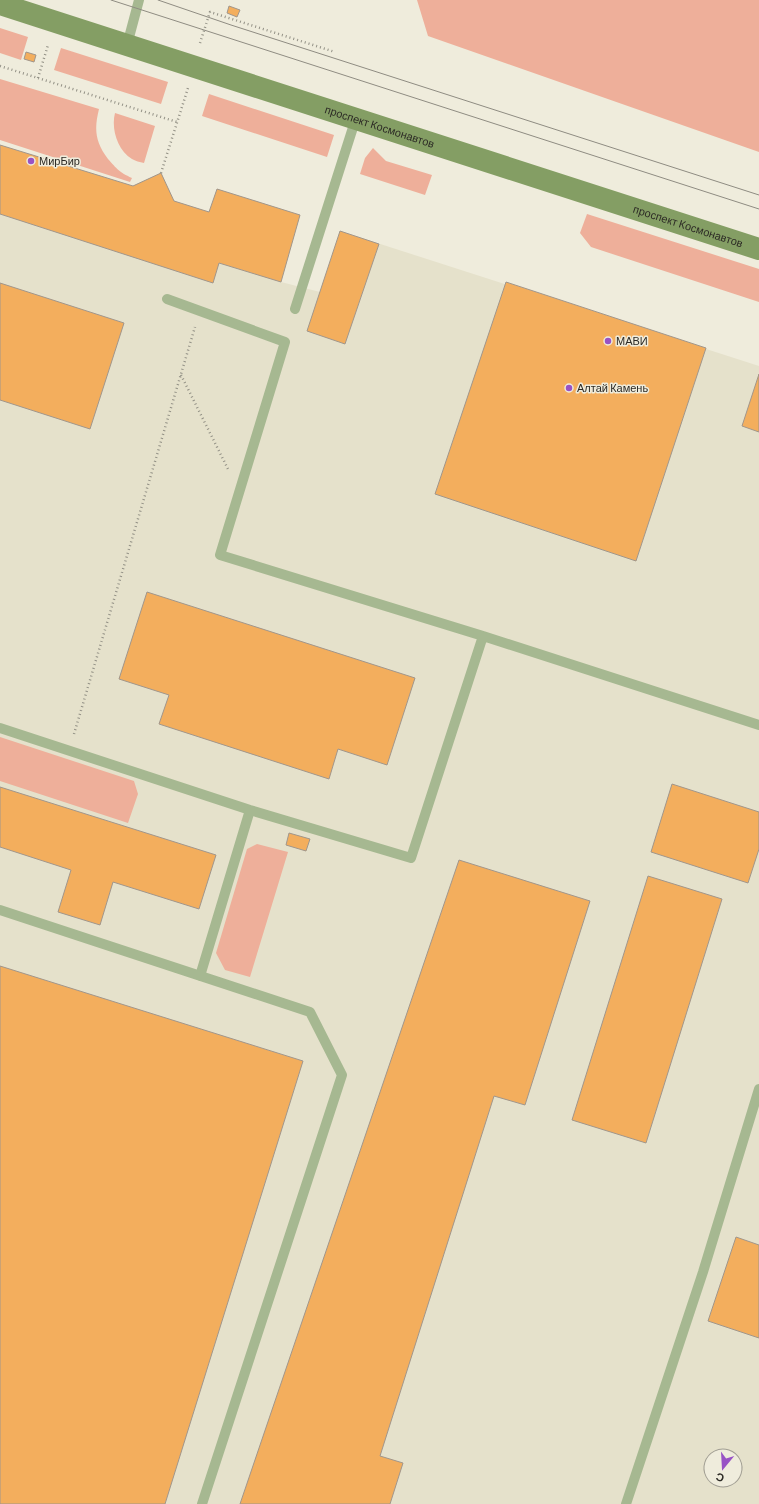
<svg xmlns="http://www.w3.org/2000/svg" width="759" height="1504" font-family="Barlow,sans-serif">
  <rect width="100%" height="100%" fill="#efecdc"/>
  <path fill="#e5e1cb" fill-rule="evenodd" d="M0,145l132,41 29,-13 13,28 35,11 8,-23 83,26 -19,67 39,10 20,-61 419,135v1138h-759zM711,1456h24v24h-24z"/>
  <path fill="#eeaf9a" d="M417,0h342v152l-331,-116z
    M0,28l28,9 -7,23 -21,-7z
    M61,48l107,34 -7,22 -107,-34z
    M0,79l99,30c-5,20 -4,33 9,50 9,10 11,13 24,19l-2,4 -130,-42z
    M209,94l125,41 -7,22 -125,-41z
    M115,113l40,13 -11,37c-4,-1 -9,-2 -12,-4 -15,-9 -21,-31 -17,-46z
    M373,148l13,13 46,14 -7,20 -65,-21 5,-16z
    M587,214l172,55v33l-168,-55 -11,-14z
    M0,737l134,44 4,13 -10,29 -128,-42z
    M257,844l31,8 -38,125 -25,-7 -9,-17 31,-104z"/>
  <path fill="#f3ae5d" stroke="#a1968b" d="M229,6l11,4 -3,7 -10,-4z
    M26,52l10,3 -2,7 -10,-3z
    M0,145l133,41 28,-13 13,28 35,11 8,-23 83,26 -19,67 -62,-19 -6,20 -213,-69z
    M340,231l39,13 -34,100 -38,-13z
    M506,282l200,66 -70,213 -201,-67z
    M0,283l124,40 -34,106 -90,-29z
    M759,374v58l-17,-6z
    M147,592l268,86 -28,87 -49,-16 -9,30 -170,-55 10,-29 -50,-16z
    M672,784l87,28v37l-11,34 -97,-31z
    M0,787l216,68 -17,54 -86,-27 -13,43 -42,-13 13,-42 -71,-23z
    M289,833l21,6 -4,12 -20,-6z
    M459,860l131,41 -65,204 -31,-9 -114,360 23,7 -13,41h-150z
    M648,876l74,23 -76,244 -74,-23z
    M0,966l303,95 -138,443h-165z
    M736,1237l23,8v93l-51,-17z"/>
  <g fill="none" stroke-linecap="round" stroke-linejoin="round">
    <path stroke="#939186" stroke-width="2.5" stroke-dasharray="1 3" stroke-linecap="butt" d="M200,43l10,-31 125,40
      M0,66l177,56
      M38,78l10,-33
      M161,173l27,-85
      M181,375l47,94
      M74,734l121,-407"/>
    <path stroke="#a6b891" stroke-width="10" d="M127,45l12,-45
      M167,299l118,43 -65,213 263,81 276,89
      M295,309l61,-191
      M0,728l250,82 161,48 72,-222
      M0,910l310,102 32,63 -140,429
      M200,976l50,-166
      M626,1504l77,-232 56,-183"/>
    <path stroke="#849e64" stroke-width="22" id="s1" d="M0,4l759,245"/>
    <path stroke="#8f8c82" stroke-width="1" d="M111,0l648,209
      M158,0l73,25 528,170"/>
  </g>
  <g fill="#9852c5" stroke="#efecdc" stroke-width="1.5">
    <circle cx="31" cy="161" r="4"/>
    <circle cx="608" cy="341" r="4"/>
    <circle cx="569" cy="388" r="4"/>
  </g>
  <g text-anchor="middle" stroke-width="3" stroke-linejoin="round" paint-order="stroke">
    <g font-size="11" fill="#2c2a25" stroke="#efecdc">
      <text dy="4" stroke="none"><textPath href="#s1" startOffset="399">проспект Космонавтов</textPath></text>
      <text dy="4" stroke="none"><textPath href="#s1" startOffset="723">проспект Космонавтов</textPath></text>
    </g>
    <g font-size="11" fill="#2c2a25" stroke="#efecdc" text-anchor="start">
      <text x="39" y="165">МирБир</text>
      <text x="616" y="345">МАВИ</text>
      <text x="577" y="392">Алтай Камень</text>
    </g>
  </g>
  <g transform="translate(723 1468) rotate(198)"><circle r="19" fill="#efecdc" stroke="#a19e93"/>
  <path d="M0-3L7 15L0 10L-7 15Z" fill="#9852c5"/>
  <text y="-6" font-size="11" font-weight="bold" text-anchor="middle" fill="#2c2a25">С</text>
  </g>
</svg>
